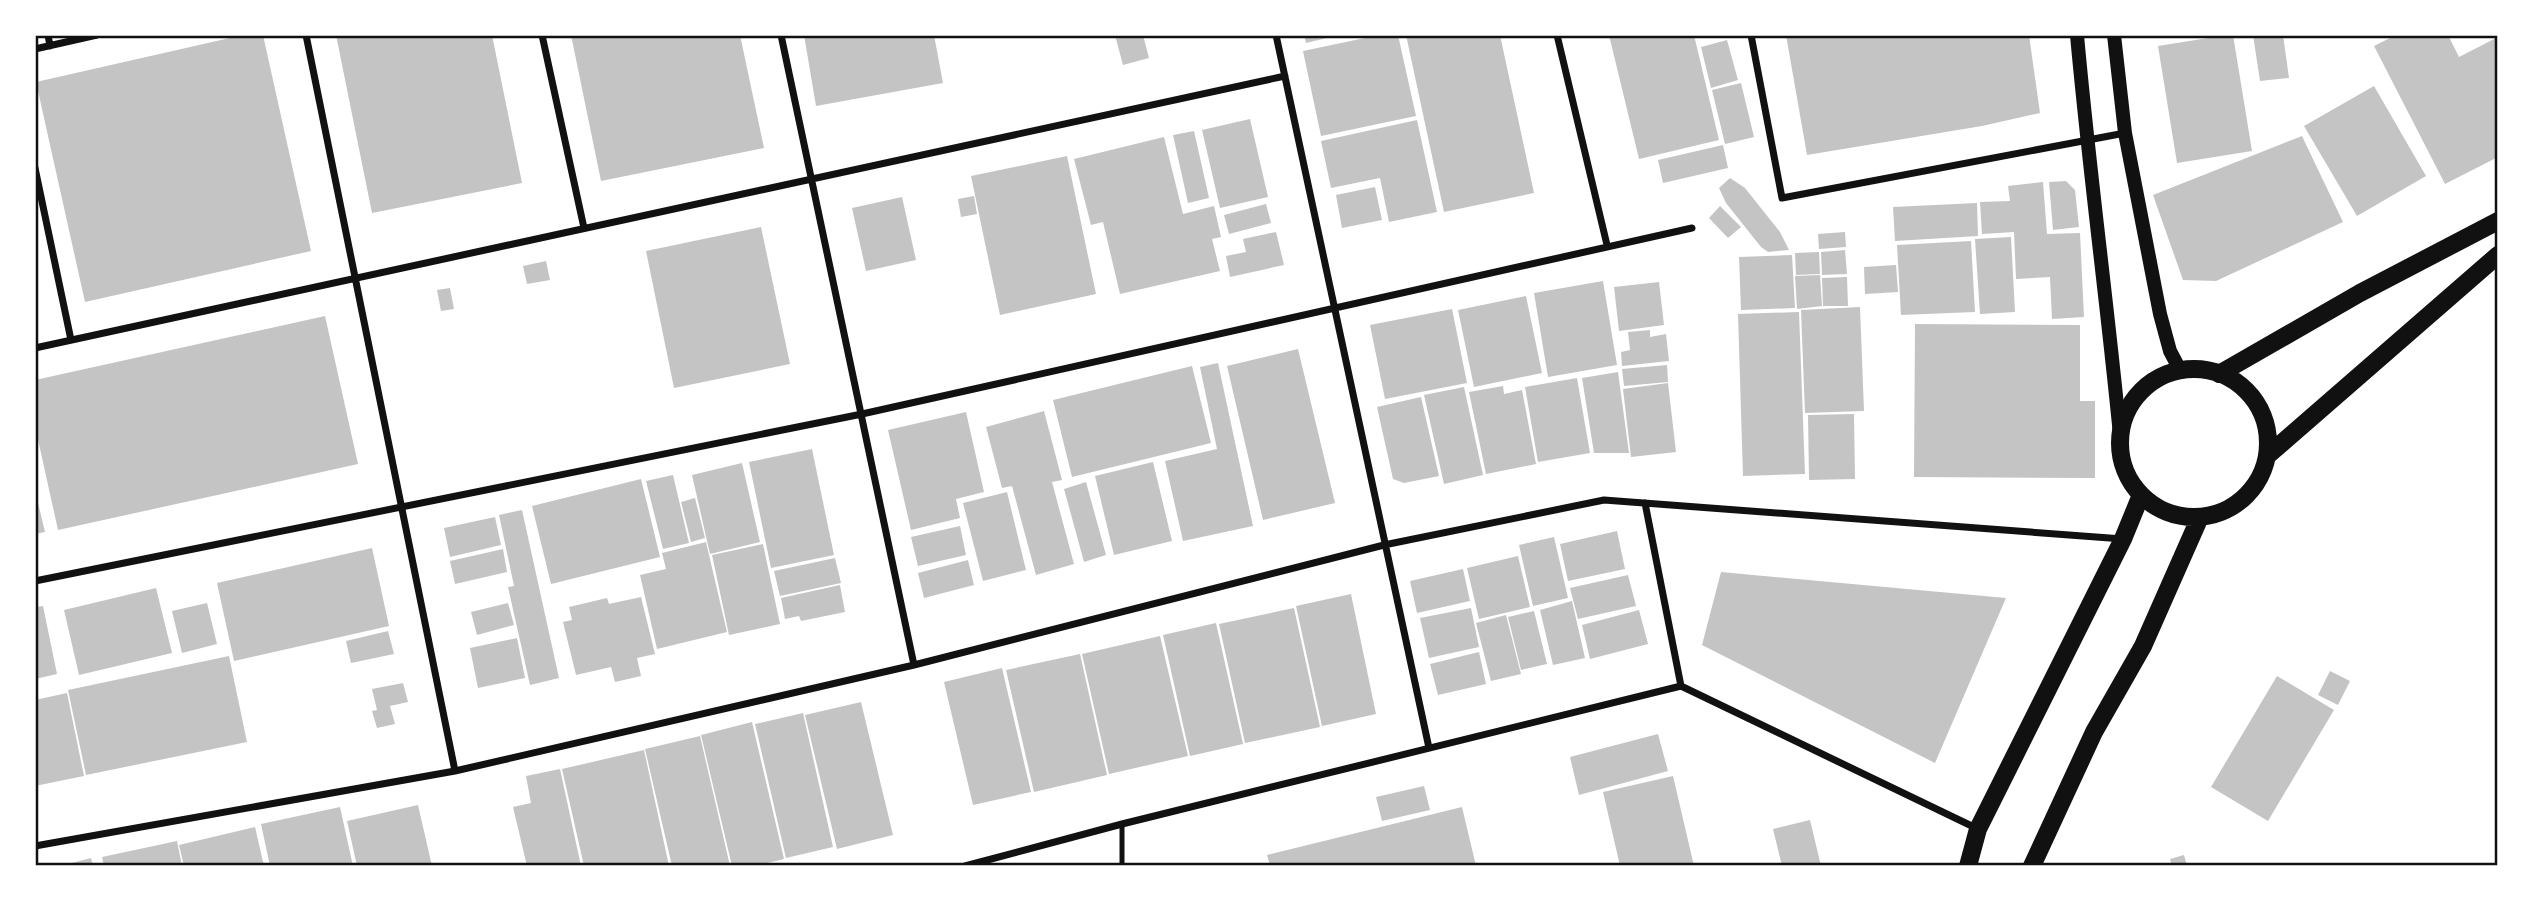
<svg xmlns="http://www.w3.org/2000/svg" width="2533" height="901" font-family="Inter,sans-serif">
  <rect width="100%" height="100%" fill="#fff"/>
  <path fill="#c4c4c4" d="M243,35h20l48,216 -226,51 -49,-220z
    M336,35h156l30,148 -150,30z
    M571,35h169l24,113 -163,33z
    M804,35h130l9,48 -127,23z
    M1115,35h28l6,23 -26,7z
    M1304,35h31v1l-29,7z
    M1379,35h19l18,81 -95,20 -18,-85z
    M1406,35h94l34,158 -90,19z
    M1609,35h85l25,105 -80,19z
    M1786,35h243l11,78 -58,13 -175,29z
    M2227,35h6l19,116 -75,12 -19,-117z
    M2253,35h30l6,43 -29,3z
    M2396,35h52l11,22 39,-20v120l-53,27 -71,-138z
    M1727,40l11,40 -27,8 -10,-41z
    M1741,83l13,54 -29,7 -13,-54z
    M2374,86l52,90 -69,40 -53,-90z
    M1250,119l18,78 -48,11 -18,-78z
    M1417,120l20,92 -48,10 -9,-44 -49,10 -10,-47z
    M1194,131l15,67 -21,5 -15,-68z
    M2302,136l41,86 -127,59 -33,-1 -30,-85z
    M1164,137l19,77 31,-8 7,31 -9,2 8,32 -100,23 -17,-72 -12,3 -17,-66z
    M1723,145l5,23 -65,15 -5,-23z
    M1067,156l29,138 -96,21 -29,-139z
    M1730,178l15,10 35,44 9,18 -21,2 -7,-5 -35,-44 -7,-15z
    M2066,181l9,9 4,37 -26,3 -4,-48z
    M2043,182l4,52 33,-1 4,84 -32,2 -2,-42 -34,2 -2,-47 -32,2 -2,-32 30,-1 -2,-15z
    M1375,187l7,33 -40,8 -6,-33z
    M974,196l3,18 -16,3 -3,-18z
    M902,197l14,63 -50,11 -14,-63z
    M1977,203l1,33 -83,5 -2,-34z
    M1266,204l5,19 -42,11 -5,-19z
    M1720,206l21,21 -13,11 -19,-20z
    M761,227l29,137 -116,24 -28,-137z
    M1276,232l8,33 -54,12 -4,-21 20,-4 -3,-13z
    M1845,232l1,15 -27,2 -1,-15z
    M2011,237l4,75 -35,2 -5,-75z
    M1971,241l4,71 -74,3 -4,-70z
    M1845,250l2,24 -25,1 -1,-23z
    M1819,252l1,22 -24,1 -1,-22z
    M1792,255l3,53 -54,2 -2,-53z
    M546,261l4,19 -23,4 -4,-18z
    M1896,265l2,27 -33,2 -1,-27z
    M1820,275l2,31 -25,3 -2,-33z
    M1847,277l1,29h-25l-1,-28z
    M1603,281l14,84 -69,12 -14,-84z
    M1659,282l5,43 -45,6 -5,-44z
    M450,288l4,21 -13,2 -4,-21z
    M1526,296l16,77 -68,14 -16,-77z
    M1860,307l4,104 -59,2 -4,-103z
    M1452,309l15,74 -82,16 -15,-74z
    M1799,312l6,162 -62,2 -5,-162z
    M325,316l33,148 -300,66 -23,-104v-46z
    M1915,324l165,1v76h15v77l-181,-1z
    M1650,330v7l16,-3 3,27 -47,5 -1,-14 9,-2 -2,-18z
    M1298,349l37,154 -72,17 -36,-154z
    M1218,363l35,163 -70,15 -18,-80 52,-12 -17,-82z
    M1667,365l1,17 -44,4 -2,-17z
    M1192,366l19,77 -139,34 -19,-77z
    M1618,372l11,81h-35l-12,-75z
    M1577,378l13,75 -52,9 -13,-75z
    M1668,383l8,69 -45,5 -8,-68z
    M1503,386l1,8 18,-4 14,74 -50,10 -17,-82z
    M1464,387l19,88 -39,9 -20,-89z
    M1421,397l18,79 -35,7 -11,-4 -16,-72z
    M1044,411l18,69 -10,2 22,82 -38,11 -24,-89 -10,2 -16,-61z
    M966,412l18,80 -28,7 4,19 -49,12 -23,-100z
    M1854,414l1,65 -46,1 -1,-65z
    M812,449l22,106 -63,13 -22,-106z
    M1153,462l19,79 -58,14 -19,-79z
    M742,463l18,79 -50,12 -18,-79z
    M673,475l16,68 -26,6 -17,-68z
    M641,479l19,78 -109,27 -19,-78z
    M1086,482l20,73 -22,7 -20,-73z
    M35,490l10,42 -10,2z
    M1007,492l19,78 -43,11 -20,-78z
    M695,498l10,40 -14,4 -10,-40z
    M522,510l37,168 -29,7 -22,-98 6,-1 -15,-71z
    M495,517l6,28 -51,12 -6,-29z
    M960,526l6,29 -48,11 -7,-29z
    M1617,531l8,38 -57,12 -8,-37z
    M1554,537l14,61 -35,8 -14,-61z
    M706,542l21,90 -70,17 -17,-74 26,-6 -4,-16z
    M763,544l17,80 -51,11 -17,-80z
    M372,548l17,78 -155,35 -17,-78z
    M503,549l4,23 -52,12 -5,-23z
    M1518,556l12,51 -51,12 -12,-51z
    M835,558l6,25 -61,13 -6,-25z
    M968,560l6,25 -50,13 -6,-25z
    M1463,569l7,32 -53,12 -7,-32z
    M1721,572l285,26 -71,165 -233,-118z
    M1628,575l8,31 -58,13 -8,-31z
    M840,585l5,27 -44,9 -2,-5 -14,3 -4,-21z
    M156,588l16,65 -93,22 -15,-65z
    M1351,594l25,120 -54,12 -26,-120z
    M641,597l14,57 -18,4 4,18 -26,6 -4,-15 -35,8 -13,-53 9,-2 -3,-13 38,-9 2,6z
    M1572,601l13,57 -32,7 -13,-55z
    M207,603l10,41 -35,9 -10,-42z
    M508,603l6,22 -37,10 -6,-23z
    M43,606l14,68 -22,5v-72z
    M1294,608l26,119 -75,16 -26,-119z
    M1471,608l8,39 -50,11 -9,-40z
    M1639,610l9,34 -58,15 -8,-34z
    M1534,611l13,53 -26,6 -13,-53z
    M1506,615l15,59 -30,7 -15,-58z
    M1216,623l27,121 -53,12 -27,-121z
    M388,631l6,23 -43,9 -5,-22z
    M1160,636l28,120 -79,18 -27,-120z
    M517,638l8,40 -47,10 -8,-40z
    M1479,652l7,32 -48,11 -8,-31z
    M1080,654l27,121 -73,17 -28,-122z
    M229,656l18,86 -161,33 -18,-85z
    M1002,668l29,124 -58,13 -29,-123z
    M2330,671l20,10 -12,24 -20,-10z
    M2277,676l57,34 -66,111 -57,-34z
    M403,683l5,19 -18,4 5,18 -18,4 -5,-17 5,-1 -5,-21z
    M67,693l17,83 -49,10v-86z
    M861,702l32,133 -56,14 -32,-134z
    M803,713l30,134 -47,11 -31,-134z
    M752,722l32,137 -29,7h-23l-31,-131z
    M1658,734l10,37 -89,24 -9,-38z
    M700,736l30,130h-58l-27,-117z
    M644,750l25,116h-85l-22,-97z
    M560,769l21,97h-54l-14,-59 18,-4 -5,-27z
    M1673,776l21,90h-74l-17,-74z
    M1424,786l6,24 -48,11 -6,-24z
    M418,805l14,61h-75l-10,-45z
    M340,807l13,59h-83l-9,-42z
    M1462,807l14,59h-206l-3,-11z
    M1810,820l11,46h-39l-9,-37z
    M255,827l9,39h-80l-5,-21z
    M177,841l5,25h-78l-2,-9z
    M2184,855l3,11h-15l-2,-7z
    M91,858l2,8h-29v-1z"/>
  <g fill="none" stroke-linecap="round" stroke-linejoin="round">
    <path stroke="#111" stroke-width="5" d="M1122,824v42"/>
    <path stroke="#111" stroke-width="7" d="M48,35l2,11
      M306,35l149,736
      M542,35l42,193
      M781,35l133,630
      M1276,35l153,713
      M1557,35l50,210
      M1751,35l31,163 343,-65
      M35,49l62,-14
      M35,168l36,172
      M35,348l1250,-272
      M1645,503l36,183
      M35,581l827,-167 830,-186
      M35,846l420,-75 459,-106 470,-120 220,-45 519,39
      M965,866l157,-42 559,-138 297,143"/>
    <path stroke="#111" stroke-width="14" d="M2077,35c12,134 30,266 43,400
      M2114,35l11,98 35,181 10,37 10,19"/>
    <path stroke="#111" stroke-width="18" d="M2120 443a74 74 0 1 1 148 0a74 74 0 1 1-148 0Z
      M2219,374l141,-81 138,-72
      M2267,456l231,-201
      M1968,866l10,-37 145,-290 18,-44
      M2032,866l62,-134 49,-86 57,-129"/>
  </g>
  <rect width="2533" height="901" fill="none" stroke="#ffffff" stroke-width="74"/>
  <rect x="37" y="37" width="2459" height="827" fill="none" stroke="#111" stroke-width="2.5"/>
</svg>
